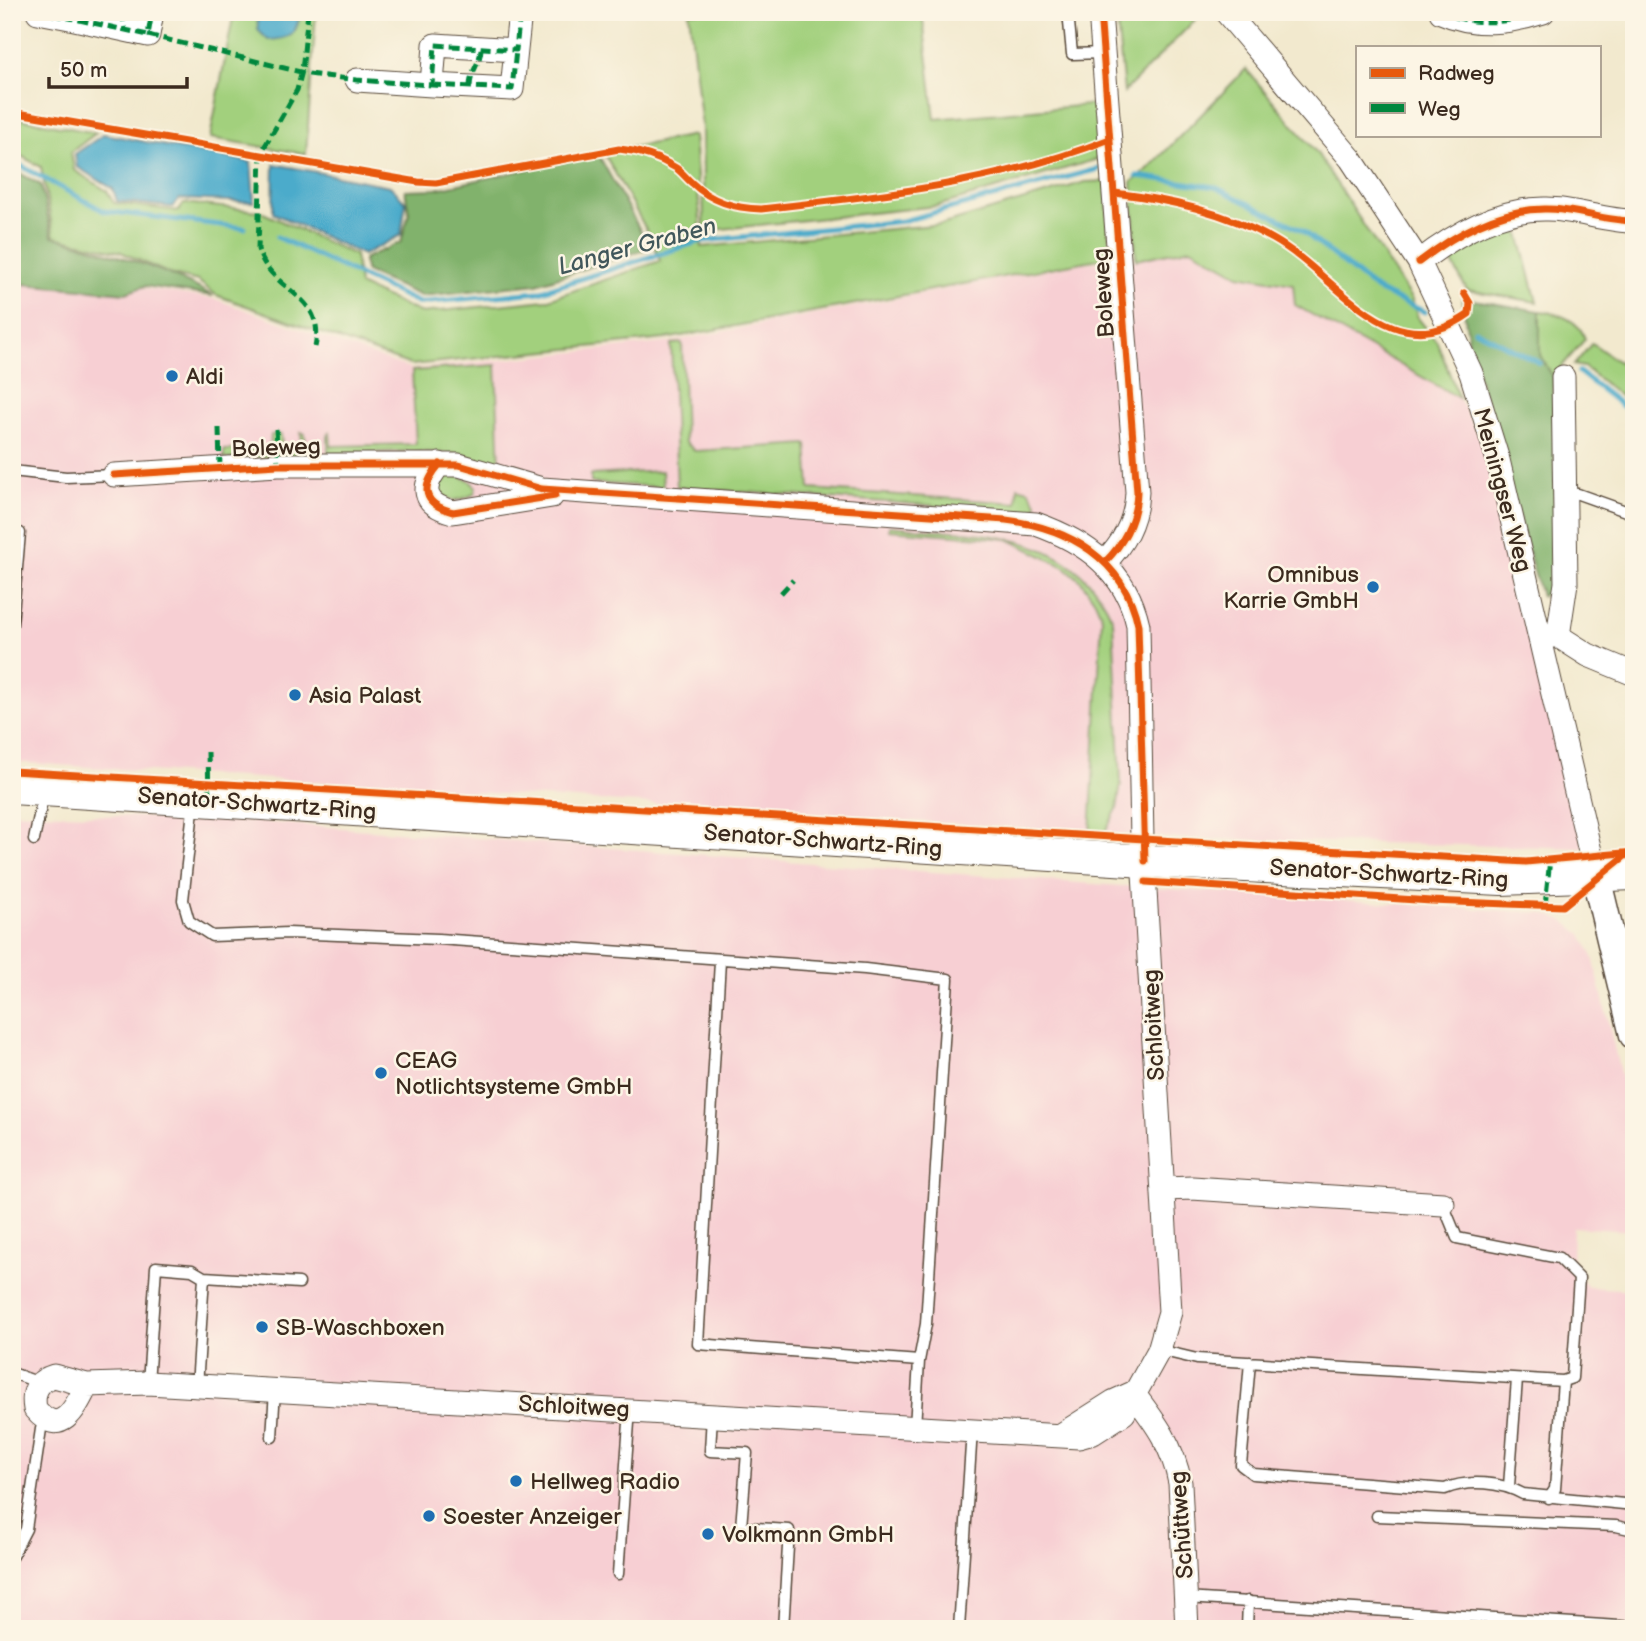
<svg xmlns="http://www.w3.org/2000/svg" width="1646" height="1641" font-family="'Balsamiq Sans',sans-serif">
  <rect width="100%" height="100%" fill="#fcf5e5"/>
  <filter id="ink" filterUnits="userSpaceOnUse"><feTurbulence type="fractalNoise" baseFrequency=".0143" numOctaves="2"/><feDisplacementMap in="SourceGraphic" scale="14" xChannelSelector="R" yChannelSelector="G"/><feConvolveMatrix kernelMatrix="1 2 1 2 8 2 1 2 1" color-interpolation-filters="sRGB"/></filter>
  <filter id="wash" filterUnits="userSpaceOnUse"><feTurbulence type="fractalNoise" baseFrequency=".00686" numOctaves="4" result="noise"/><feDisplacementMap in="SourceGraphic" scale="28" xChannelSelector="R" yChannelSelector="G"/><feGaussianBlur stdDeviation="1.57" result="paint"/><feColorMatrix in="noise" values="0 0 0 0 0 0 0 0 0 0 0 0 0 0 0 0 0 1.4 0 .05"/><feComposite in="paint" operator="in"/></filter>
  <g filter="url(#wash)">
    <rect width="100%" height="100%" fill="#f2e9ce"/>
    <path fill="#f7cfd3" d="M1191,248l48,27 54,9 2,21 164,93 34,67 91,383 -411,-10 -1161,-76v-494l203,31 197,70 251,-26 421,-80 52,-3z
      M12,812l236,9 859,64 435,28 19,6 21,15 11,23 41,175v99l-61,-4 -1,39 16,21 46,3v339h-1622z"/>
    <path fill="#a2d07d" stroke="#6e7d4e" stroke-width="2" d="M234,12h82l-10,142 -96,-16z
      M689,12h233l13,107 164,-15 -1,55 -161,47 -233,25 -2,-103z
      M1116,12h85l1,1 -78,79z
      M1246,69l71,84 95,147 6,18 19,24 22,56 -164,-93 -2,-21 -54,-9 -48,-27 -55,12 -4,-78 16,-13z
      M12,117l84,16 -25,19 3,18 33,21 7,12 65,8 5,-8 75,8 96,44 4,30 62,28 125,-13 114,-39 -8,-21 -48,-87 90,-18 8,112 242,-23 141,-42 21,-1 4,76 -445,82 -254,26 -195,-70 -18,-14 -28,-7 -49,-22 -67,-15 -13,-70 -29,-16z
      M1517,226l20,76 -70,-12 -17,-31 41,-24z
      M1540,311c18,2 40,9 45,28l-32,38 -13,-22z
      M682,343l3,99 10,9 112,-7 3,45 207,14 1,-16 11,3 8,13 -1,10 -359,-26 -6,-143z
      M1592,343l42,30v34l-50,-40 -10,-2z
      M496,365l4,104 -37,-15 -56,-3 -79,3v-20l2,-2 1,14 85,-2 -4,-73z
      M301,432l4,2 1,21 -82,4v-9l46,-1 1,-14 10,-1 1,14 20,-1z
      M662,471l1,16 -72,-4v-8z
      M449,473l20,7 7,7 -2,7c-16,8 -26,10 -38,-5l2,-9z
      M889,526c85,8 184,1 224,94l8,163 -4,26 -12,23 -15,2 12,-217 -7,-16 -14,-20 -16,-14 -57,-28 -119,-9z"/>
    <path fill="#81b26c" stroke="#5e6e45" stroke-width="2" d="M598,154l52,94 -113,36 -116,12 -55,-24 -3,-13 38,-17 8,-29 -4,-23 31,-1z
      M12,169l29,16 11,51c54,16 112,31 161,60l-68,-10 -19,7 -114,-10z
      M1462,298l78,13v44l13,22 4,212 -16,7 -72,-252z"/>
    <path fill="#4cabcb" stroke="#446a74" stroke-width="2" d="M257,12h44c-6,24 -8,27 -33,28l-10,-10z
      M104,134l147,28 3,40 -75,-3 -7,8 -55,-6 -4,-12 -36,-22 -2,-13z
      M274,164l116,22 16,16 -5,33 -38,20 -90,-42z"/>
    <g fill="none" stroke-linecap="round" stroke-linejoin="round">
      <path stroke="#4cabcb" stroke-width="5" d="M12,161l92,50 141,17
        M1137,176l78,11 85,42 77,61 48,22
        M277,237l142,66 120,-11 162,-51 202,-20 195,-52
        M1475,330l65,33
        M1579,372l55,43"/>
    </g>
  </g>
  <g filter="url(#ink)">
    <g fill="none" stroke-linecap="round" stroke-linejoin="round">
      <defs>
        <path id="service" d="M1068,12l4,42 31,-1
          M12,471l54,6 48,-2
          M1564,493l14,1 56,20
          M12,532l8,1 -8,92
          M194,801l-11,99 6,21 23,15 76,-3 150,6 427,30 83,10 -22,345 -7,37 -221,-17 22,-383
          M34,840l10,-48
          M1159,1350l38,9 366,22 9,-3 7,-100 -20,-20 -102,-20 -14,-34
          M1250,1362l-9,103 12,9 192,15c23,-10 56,-7 78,5l111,11
          M15,1374l25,9
          M148,1383l8,-116 36,3 12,7
          M197,1387l7,-110 95,6
          M712,1415l-2,36 37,2 -6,74 48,3 -6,99
          M915,1427l4,-66
          M272,1437l3,-47
          M1509,1486l8,-107
          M1549,1498l6,-9 8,-108
          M1377,1516l239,10 18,4
          M12,1556l14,-27 15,-100 5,-10
          M618,1574l12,-165
          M1186,1598l448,29
          M959,1629l13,-199
          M1247,1629l1,-28"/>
        <path id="minor" d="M38,12l32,6
          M72,12l-2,6 78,17 4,-23
          M1100,12l37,480c-1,28 -12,50 -32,70
          M1226,12l125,147 68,103 52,111 27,87 98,417
          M1441,12c34,15 68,11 102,0
          M357,80l75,5 3,-40 81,5 4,-38
          M432,85l80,4 4,-39
          M1419,262c36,-28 81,-54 128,-53 29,0 57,12 87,12
          M440,464c-20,23 -18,40 13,48l99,-16
          M1545,636h13l30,19 46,19
          M1558,636l8,-53 -3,-206
          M1165,1189l27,-1 251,16
          M87,1385c-11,22 -26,55 -52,24 -3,-17 2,-28 19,-33l33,9 61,-2 931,54 14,-4 31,-20 35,-63 11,-38 -28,-472 -4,-215c-12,-54 -51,-83 -102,-101l-494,-35 -83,-24h-181l-164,10
          M1133,1393c23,30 40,53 47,90l7,146
          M1061,1435l52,-33 20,-9"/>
        <path id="tertiary" d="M1596,877l38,158"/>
        <path id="secondary" d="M12,788l1133,73 356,18 133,-5"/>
      </defs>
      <use href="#service" stroke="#564738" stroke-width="13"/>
      <use href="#minor" stroke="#564738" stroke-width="25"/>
      <use href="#tertiary" stroke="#564738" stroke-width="31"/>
      <use href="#secondary" stroke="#564738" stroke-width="34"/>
      <use href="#service" stroke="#fff" stroke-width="10"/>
      <use href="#minor" stroke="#fff" stroke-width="23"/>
      <use href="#tertiary" stroke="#fff" stroke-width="28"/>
      <use href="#secondary" stroke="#fff" stroke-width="32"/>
      <path stroke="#00873e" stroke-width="5" stroke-dasharray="10 5" stroke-linecap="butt" d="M38,12l32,6
        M72,12l-2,6 78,17 4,-23
        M122,12l3,18
        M308,12l-6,59 -5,19 -36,63 -3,96c13,44 69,45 57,98
        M1441,12c34,15 68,11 102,0
        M148,35l161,39 48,6 75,5 3,-40 81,5 4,-38
        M432,85l80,4 4,-39
        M470,87c0,-16 11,-24 11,-39
        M219,428l1,40
        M276,429l2,36
        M781,593l12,-13
        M208,752l1,47
        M1545,906l5,-47"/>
      <defs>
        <path id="cycleway" d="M1100,12l37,480c-1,28 -12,50 -32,70
          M12,112l406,70 18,1 183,-34c21,2 39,8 57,19 6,4 10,10 16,15 20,19 42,25 69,26 118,-13 238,-26 349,-70
          M1115,193c56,7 109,19 158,46 66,37 116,132 196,75l1,-11 -6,-10
          M1419,262c36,-28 81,-54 128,-53 29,0 57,12 87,12
          M440,464c-20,23 -18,40 13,48l102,-16
          M114,475l164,-10h181l83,24 464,31c63,8 118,39 132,105l7,236
          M12,771l1514,91 108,-10
          M1146,882l285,19 132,5 67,-54"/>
      </defs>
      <use href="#cycleway" stroke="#fcf5e5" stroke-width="11"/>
      <use href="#cycleway" stroke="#e8590c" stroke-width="7"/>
    </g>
  </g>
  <g fill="#1f6fb2" stroke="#fcf5e5" stroke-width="2.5">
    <circle cx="172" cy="376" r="7"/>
    <circle cx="1373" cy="587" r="7"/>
    <circle cx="295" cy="695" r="7"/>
    <circle cx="381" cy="1073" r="7"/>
    <circle cx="262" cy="1327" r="7"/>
    <circle cx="516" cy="1481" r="7"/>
    <circle cx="429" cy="1516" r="7"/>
    <circle cx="708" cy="1534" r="7"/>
  </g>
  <g text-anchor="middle" stroke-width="5" stroke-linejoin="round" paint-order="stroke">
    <g font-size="23" fill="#3b2a1e" stroke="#fcf5e5">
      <text transform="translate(1103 293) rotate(-94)" y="8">Boleweg</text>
      <text transform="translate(276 447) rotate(-2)" y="8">Boleweg</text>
      <text transform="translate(1503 490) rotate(75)" y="8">Meiningser Weg</text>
      <text transform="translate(257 803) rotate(4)" y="8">Senator-Schwartz-Ring</text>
      <text transform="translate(823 840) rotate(4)" y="8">Senator-Schwartz-Ring</text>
      <text transform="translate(1389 873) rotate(3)" y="8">Senator-Schwartz-Ring</text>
      <text transform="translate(1153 1025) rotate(-93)" y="8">Schloitweg</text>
      <text transform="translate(574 1406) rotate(3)" y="8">Schloitweg</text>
      <text transform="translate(1181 1525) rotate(-94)" y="8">Schüttweg</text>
    </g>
    <g font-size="23" fill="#3b2a1e" stroke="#fcf5e5" text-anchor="start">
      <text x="186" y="384">Aldi</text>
      <text x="1359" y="582" text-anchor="end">Omnibus<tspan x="1359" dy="26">Karrie GmbH</tspan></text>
      <text x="309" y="703">Asia Palast</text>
      <text x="395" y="1068">CEAG<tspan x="395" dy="26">Notlichtsysteme GmbH</tspan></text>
      <text x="276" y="1335">SB-Waschboxen</text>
      <text x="530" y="1489">Hellweg Radio</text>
      <text x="443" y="1524">Soester Anzeiger</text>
      <text x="722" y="1542">Volkmann GmbH</text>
    </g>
    <g font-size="24" font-style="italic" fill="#41575b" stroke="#fcf5e5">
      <text transform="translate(637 246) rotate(-15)" y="8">Langer Graben</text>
    </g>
  </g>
  <rect width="1646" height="1641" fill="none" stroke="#fcf5e5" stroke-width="42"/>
  <rect x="1356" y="46" width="245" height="91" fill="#fcf5e5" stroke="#afa495" stroke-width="2"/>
  <rect x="1370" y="68" width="35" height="10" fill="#e8590c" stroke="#afa495" stroke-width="2"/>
  <text x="1418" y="80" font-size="21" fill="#3b2a1e">Radweg</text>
  <rect x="1370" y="103" width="35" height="10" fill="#00873e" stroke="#afa495" stroke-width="2"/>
  <text x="1418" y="116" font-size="21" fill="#3b2a1e">Weg</text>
  <path d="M49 77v10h138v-10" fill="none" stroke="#3b2a1e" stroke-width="3.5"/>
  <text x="60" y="77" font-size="21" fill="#3b2a1e" stroke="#fcf5e5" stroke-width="5" paint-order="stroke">50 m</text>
</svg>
